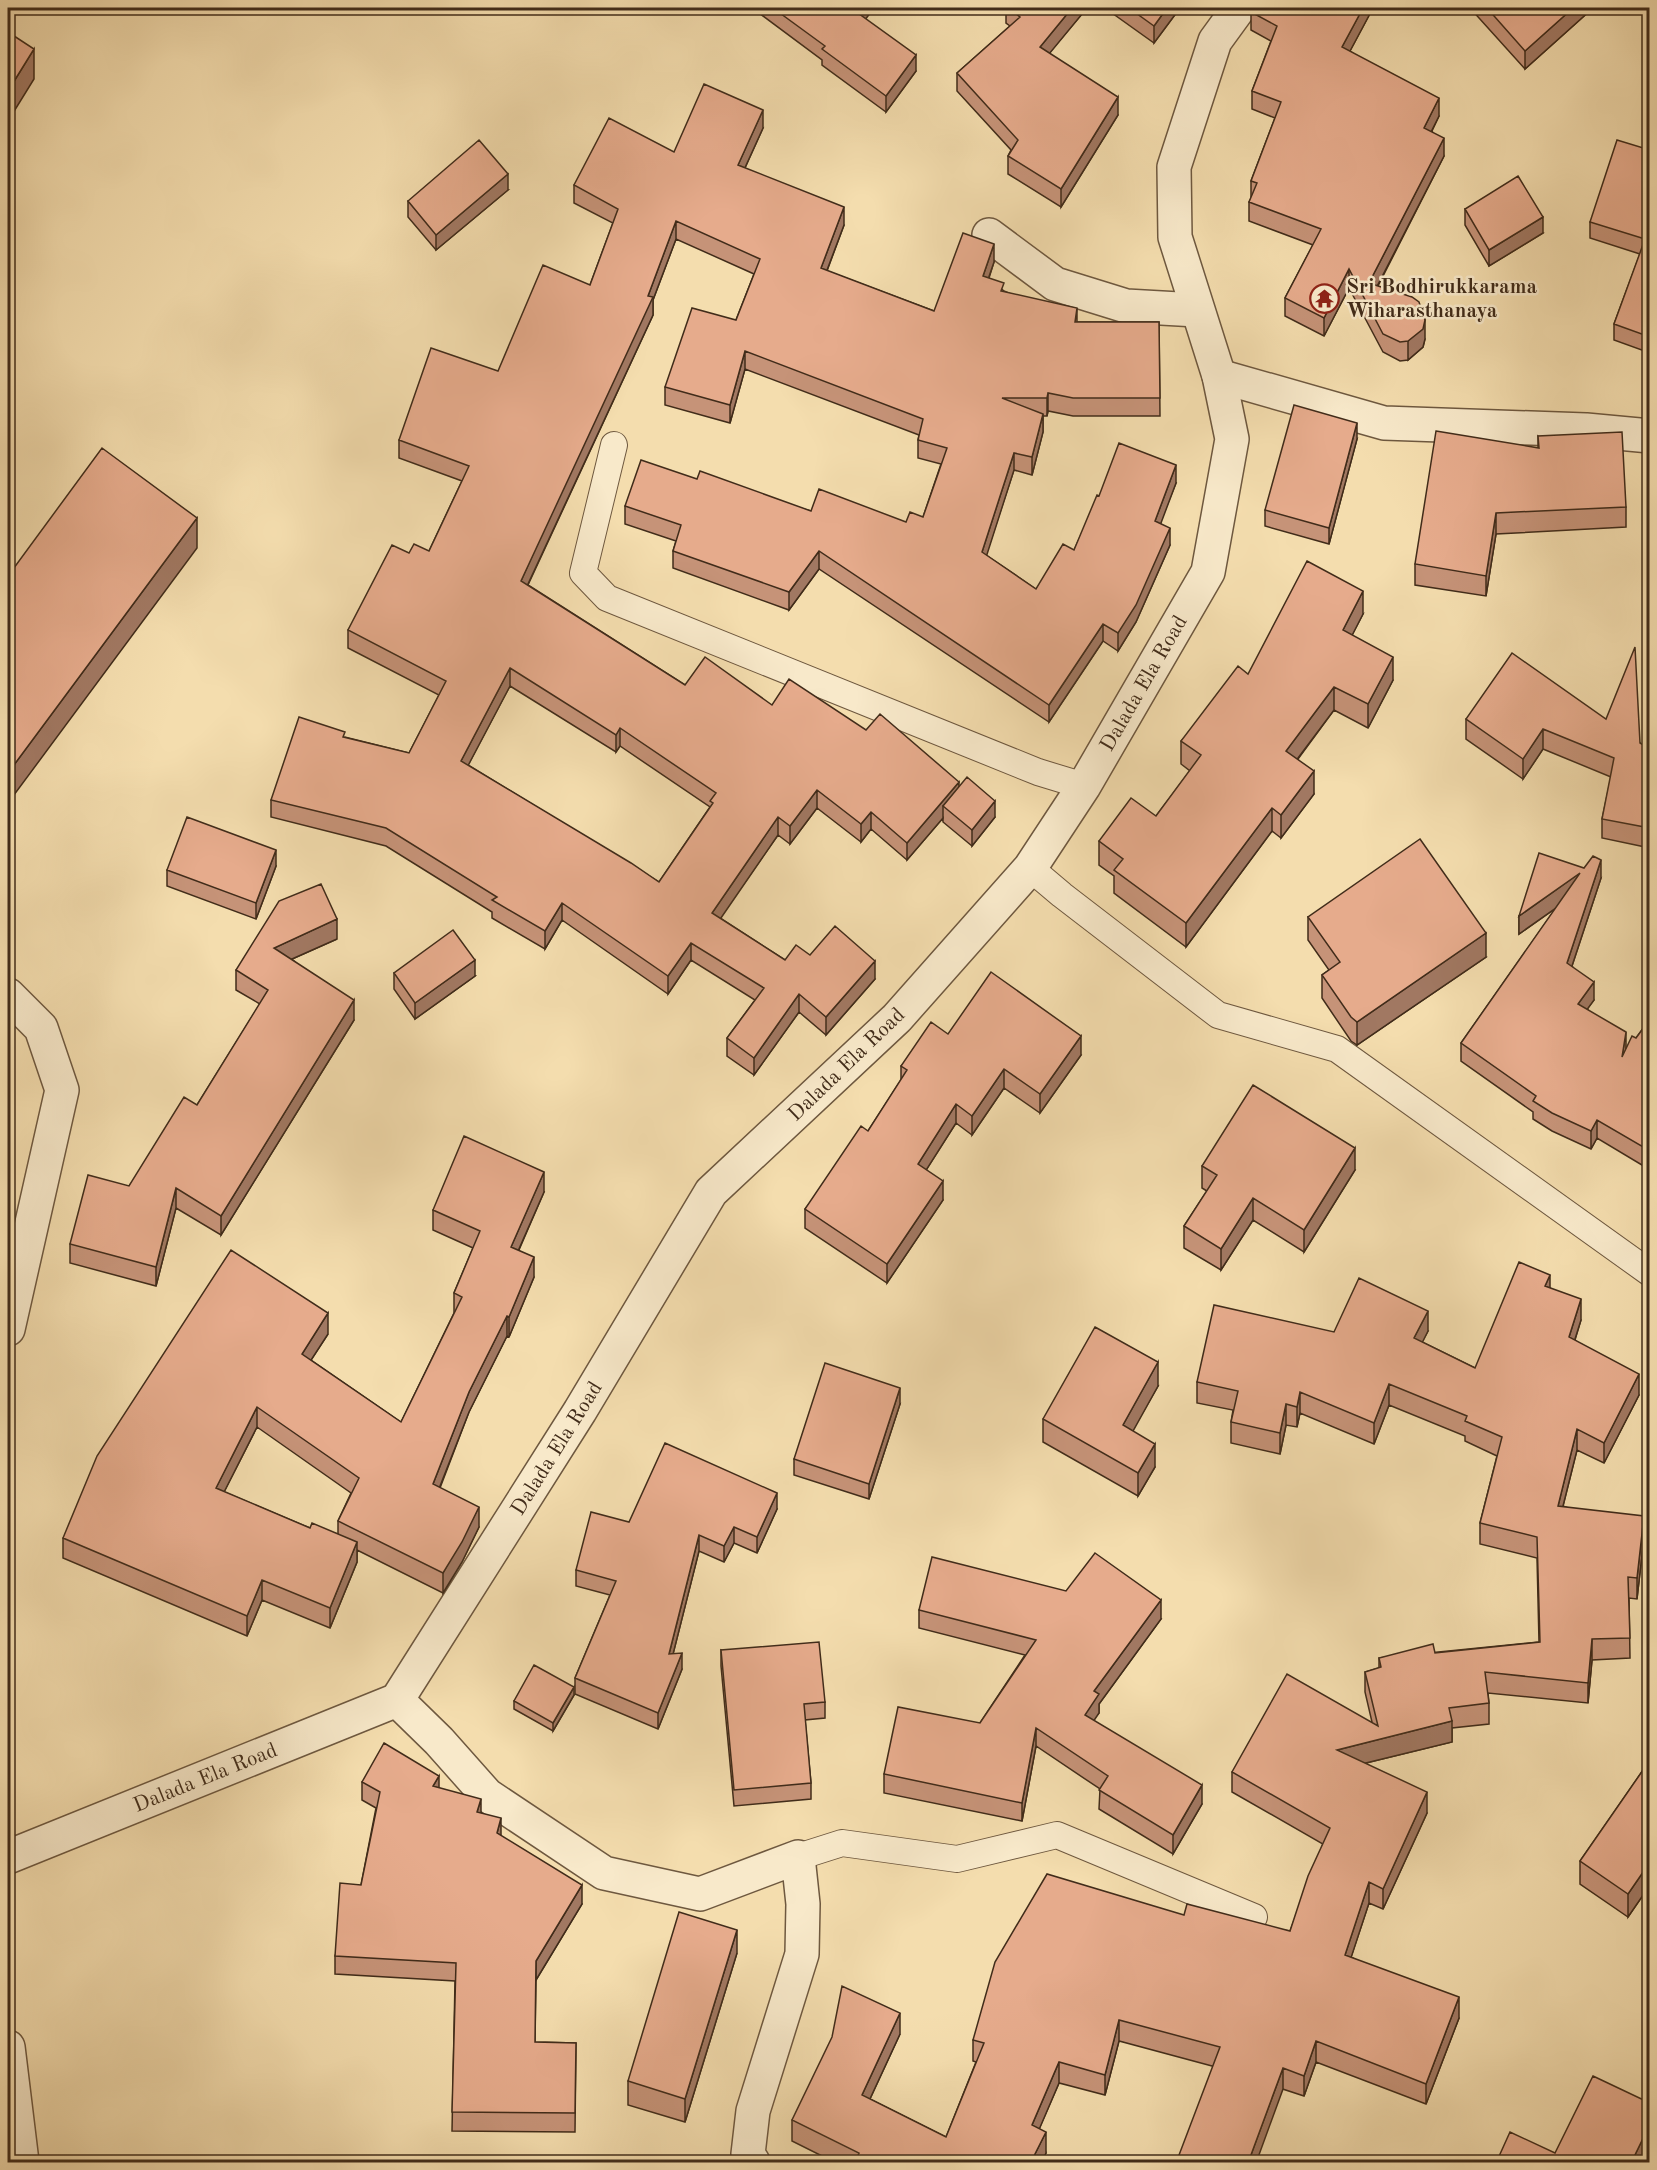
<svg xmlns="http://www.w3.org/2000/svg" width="1657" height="2170" font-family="'Old Standard TT',serif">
  <rect width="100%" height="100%" fill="#f4ddae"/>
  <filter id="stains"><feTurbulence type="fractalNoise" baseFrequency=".00333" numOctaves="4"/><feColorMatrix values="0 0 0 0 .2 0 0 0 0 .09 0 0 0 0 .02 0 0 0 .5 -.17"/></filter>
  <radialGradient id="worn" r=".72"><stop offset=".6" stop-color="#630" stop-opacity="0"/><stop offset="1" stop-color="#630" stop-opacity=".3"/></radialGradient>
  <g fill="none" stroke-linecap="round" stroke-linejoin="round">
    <defs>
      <path id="service" d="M614,445l-31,128 24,25 431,174 46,14
        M1030,868l32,27 156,120 119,34 313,224
        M798,1857l44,-14 115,16 100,-24 197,82"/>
      <path id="minor" d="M989,235l66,49 71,22 71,4
        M1219,376l165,47 202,7 64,6
        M397,1700l42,41 48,54 117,78 96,21 98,-37 5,47 -1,50 -49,157 -5,43 5,8"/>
      <path id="tertiary" d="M8,995l33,33 21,62 -54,239
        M8,1857l389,-157 183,-289 131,-219 186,-174 133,-150 54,-82 124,-214 24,-133 -13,-63 -44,-139 -1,-70 41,-126 24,-33
        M8,2047l14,115"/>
    </defs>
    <use href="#service" stroke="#6e583f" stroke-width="28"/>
    <use href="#minor" stroke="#6e583f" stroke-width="36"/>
    <use href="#tertiary" stroke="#6e583f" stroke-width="36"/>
    <use href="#service" stroke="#f8e9ca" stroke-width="26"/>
    <use href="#minor" stroke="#f8e9ca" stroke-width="33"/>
    <use href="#tertiary" stroke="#f8e9ca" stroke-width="33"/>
  </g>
  <path fill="#c69378" stroke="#412c1a" stroke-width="1.5" fill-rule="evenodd" d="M759,8h115l-9,11 51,52 -30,41 -64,-47v-5l-63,-47z
    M1006,8h81l-38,45 69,62 -57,92 -53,-33v-18l3,-6 -54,-59v-18l53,-47 -4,-3z
    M1105,8h75l-26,35z
    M1373,8l-23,43 89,65 -7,15 12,25 -66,130 47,53 -2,8 -15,13 -8,1 -17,-9 -34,-64 -25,48 -39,-20v-18l28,-53 -64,-24v-19l2,-4v-17l24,-63 -23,-9v-18l19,-50 -20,-11v-18z
    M1470,8h123l-68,61z
    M763,128l-18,40 99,57 -17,46 107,40 60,-49 -5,16 15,13 73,31h82l1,94h-87l-25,-5 -1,5h-4v16l-11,43 -18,-5 -28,85 50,34 38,-39 25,-54 77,-13 -16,40 10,22 -34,77 -18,29 -15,-10 -54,81 -230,-153 -30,41 -116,-42v-17l3,-10 -51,-17v-18l72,-27 114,32 95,11 17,-5 18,-53 -23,-6v-18l1,-5 -174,-66 -15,54 -65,-18v-18l71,-67 18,-46 -78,-35 -23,61v15l-125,270 157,100 87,20 94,25 93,57 36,30 -23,29 -29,-24v-4l-36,42 -36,-31 -10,13 -44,-34 -27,36 -12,-9 -58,83 65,42 25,-5 65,24 -49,56 -27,-23 -45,63 -27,-19v-18l28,-38 -64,-40 -23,34 -106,-74 -17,29 -53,-31v-6l-106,-66 -115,-29v-17l74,-63 64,16 30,-58 -91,-47v-18l61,-77 20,-2 33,-70 -63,-23v-18l99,-69 92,-86 23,-62 -39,-20v-18l100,-33zM510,686l106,66 4,-6 90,61 -51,75 -191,-117z
    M1650,150v203l-36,-13v-16l26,-70 -50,-16v-16z
    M508,190l-72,60 -28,-33v-16z
    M1465,209l78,24 -54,33 -24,-41z
    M1538,436l88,71v20l-130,7 -10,62 -71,-11v-21l123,-116z
    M1357,439l-28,105 -64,-18v-16z
    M1363,614l-11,21 41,45 -25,48 -34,-18 -36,49 16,35 -33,44 -9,-7 -86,116 -72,-54v-17l-15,-11v-24l57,-25 34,-45 -9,-7v-23l67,-67z
    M1466,719l174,24 10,6v99l-48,-10v-19l9,-42 -68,-28 -20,30 -57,-40z
    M276,866l-20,53 -89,-33v-16z
    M1601,878l-29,88 22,34 -7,9 39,40 10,-11 14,-19v165l-3,-2v-14l-50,-30 -6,11 -39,-18 -19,-12v-7l-72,-51v-18l95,-135 -37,26v-18z
    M1308,917l178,40 -129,88 -6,-4 -29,-43v-23l7,-5 -21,-30z
    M337,939l-45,20 62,61 -133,215 -45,-27 -20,78 -86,-23v-19l59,-58 68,-81 63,-101 -24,-14v-20z
    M394,973l81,3 -60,43 -21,-30z
    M948,1034l133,21 -41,58 -36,-25 -32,47 -16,-12 -30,47 17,30 -56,83 -82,-55v-19l63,-78 33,-51v-14z
    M1202,1166l153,4 -51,82 -51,-32 -32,50 -37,-22v-22l23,-35 -5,-3z
    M544,1192l-25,58 15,27 -25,60 -2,-1 -38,76 -29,76 39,39 -17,35 -19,31 -86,-43v12l-27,66 -68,-28 -15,36 -184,-78v-20l265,-204 -17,26 90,62 53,-109v-20l19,-45 -40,-18v-20zM257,1427l94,66 -13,28v13l-28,-6 -86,-36z
    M1550,1288l31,32 -6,20 64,55 -35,68 -27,-13 -14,56 81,31 -7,62 -8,-1 1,60 -38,2 -4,43 -100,-10 1,10v21l-37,4v14l-86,21 61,50 -44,96 -14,-6 -18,54 108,61 -33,86 -110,-42 -12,34 -92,-30 -93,-25 -14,54 -46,-12 -20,46 7,24 -5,9 1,1h-206l-44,-22v-21l108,-86 -30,65 76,38 30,-75 -3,-1v-21l211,-125 106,16 33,-87 -91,-52v-20l140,-50 -7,-30v-20l14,-4v-10l160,-16 -2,-84 -57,-14v-21l17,-67 -32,-15v-5l-76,-31 -15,39 -74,-31 -3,14 -11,-2 -6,29 -49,-11v-21l2,-12 -36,-7v-21l137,-50 94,-1 -6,11 53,26z
    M1158,1386l-26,45 23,36 -17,29 -95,-54v-23z
    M900,1404l-31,95 -75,-24v-16z
    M777,1509l-20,44 -23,-10 -10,19 -25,-11 -26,103 9,15 -24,60 -83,-35v-16l35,-83 -34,-9v-16l53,-48z
    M919,1610l242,9 -62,85v9l-6,7 109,84 -29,50 -74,-45 1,-20 -64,-43 -14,75 -138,-28v-19l96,-51 45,-68 -106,-27z
    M721,1650l104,52v16l-20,2 6,63v16l-77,7 -13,-140z
    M574,1695l-21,36 -39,-22v-8z
    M1650,1760v125l-22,32 -48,-33v-23z
    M362,1782l77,6 42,25 20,23 81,68 -46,76 -1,62 41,1 -1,89 -123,-1 3,-150 -120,-7v-18l26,-71 15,-77 -14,-8z
    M737,1953l-52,169 -57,-17v-24z"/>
  <path fill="#a17862" stroke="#412c1a" stroke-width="1.5" d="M862,8h12l-16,21v-16z
    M1072,8h15l-47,57v-18z
    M1167,8h13l-26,35v-17z
    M1363,8h10l-31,58v-19z
    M1573,8h20l-68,61v-18z
    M34,49v30l-26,42v-30z
    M916,55v16l-30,41v-16z
    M1118,97v18l-57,92v-18z
    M1439,98v18l-15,30v-18z
    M763,110v18l-25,55v-18z
    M1444,138v18l-75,146v-19z
    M508,174v16l-72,60v-15z
    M844,207v18l-23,61v-18z
    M1543,217v16l-54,33v-16z
    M676,221v18l-23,61v15l-132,284v-18l127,-285z
    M994,244v18l-11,32v-18z
    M1349,269v19l-25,48v-18z
    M1077,308v18l-2,-4z
    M1425,320v19l-2,8 -15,13v-19z
    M745,351v18l-15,54v-18z
    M1048,393v18l-1,5v-18z
    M1043,414v18l-11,43v-18z
    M1357,423v16l-28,105v-16z
    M1014,453v17l-32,100v-18z
    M1176,465v18l-21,56v-18z
    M1496,513v21l-10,62v-20z
    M197,518v30l-189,255v-30z
    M1170,528v17l-34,77 -18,29v-18z
    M819,551v18l-30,41v-18z
    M1363,591v23l-20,39v-23z
    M1103,624v17l-54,81v-17z
    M1393,657v23l-25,48v-24z
    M510,668v18l-49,93v-18z
    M1334,687v23l-48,64v-23z
    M620,728v18l-4,6v-17z
    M1543,729v20l-20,30v-20z
    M1314,771v23l-33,44v-23z
    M959,782v17l-16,7v12l-36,42v-17z
    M817,790v18l-27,36v-18z
    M995,801v16l-23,29v-16z
    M1272,808v23l-86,116v-24z
    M871,812v17l-10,13v-18z
    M778,817v18l-66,96v-18z
    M276,850v16l-20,53v-16z
    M1601,860v18l-34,103v-18z
    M1580,873v18l-61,43v-18z
    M562,903v17l-17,29v-18z
    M337,919v20l-63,28v-19z
    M1486,933v24l-129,88v-23z
    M691,943v17l-23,34v-18z
    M475,960v16l-60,43v-16z
    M875,961v18l-49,56v-18z
    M1594,982v18l-16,22v-18z
    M799,994v18l-45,63v-17z
    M354,1000v20l-133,215v-19z
    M1626,1032v19l-4,6z
    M1081,1036v19l-41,58v-19z
    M1004,1069v19l-32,47v-19z
    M956,1104v19l-38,60v-19z
    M1597,1120v18l-6,11v-18z
    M1355,1148v22l-51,82v-22z
    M544,1172v20l-33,75v-20z
    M943,1181v19l-56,83v-19z
    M176,1188v20l-20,78v-19z
    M1253,1198v22l-32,50v-21z
    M534,1257v20l-25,60v-20z
    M1550,1275v21l-5,-10z
    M1581,1299v21l-12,38v-21z
    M1428,1311v20l-14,28v-21z
    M328,1313v21l-26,40v-20z
    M507,1316v20l-38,76 -36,92v-20l36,-92z
    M1158,1362v24l-35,63v-24z
    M1639,1374v21l-35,68v-20z
    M1389,1384v21l-15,39v-21z
    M900,1388v16l-31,95v-15z
    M1300,1392v21l-3,14v-20z
    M1286,1404v21l-6,29v-21z
    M257,1407v20l-41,81v-20z
    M1577,1429v21l-19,76v-20z
    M1155,1444v23l-17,29v-23z
    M777,1493v16l-20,44v-16z
    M479,1507v20l-17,35 -19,31v-20z
    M1644,1516v21l-7,62v-21z
    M734,1527v16l-10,19v-16z
    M699,1535v16l-30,119v-16z
    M357,1542v20l-27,66v-20z
    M262,1580v20l-15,36v-20z
    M1161,1600v19l-62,85v9l-14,21v-19l9,-24z
    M1592,1639v21l-4,43v-20z
    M682,1653v16l-24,60v-16z
    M574,1687v8l-21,36v-8z
    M1452,1721v21l-115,28v-20z
    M1036,1728v18l-14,75v-18z
    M439,1776v18l-6,-8z
    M1202,1785v19l-29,50v-19z
    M1427,1792v21l-44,96v-20z
    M481,1799v19l-4,-6z
    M501,1818v18l-4,-3z
    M1650,1862v23l-22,32v-23z
    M1369,1882v21l-24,73v-21z
    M582,1885v19l-46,76v-19z
    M737,1930v23l-52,169v-23z
    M1459,1997v21l-33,86v-20z
    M900,2013v21l-38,82v-21z
    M1119,2020v21l-14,54v-20z
    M1316,2041v21l-12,34v-20z
    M1059,2062v21l-27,63v-21z
    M1283,2068v21l-27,74h-8z
    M1650,2124v16l-11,23h-8z
    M1046,2132v21l-5,10 -8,-5z"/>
  <path fill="#e6ab8c" stroke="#412c1a" stroke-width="1.5" fill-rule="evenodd" d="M773,8h89l-4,5 58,42 -30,41 -64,-47 3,-3z
    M1009,8h63l-32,39 78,50 -57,92 -53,-33 10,-16 -61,-67 63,-56z
    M1129,8h38l-13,18z
    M1254,8h109l-21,39 97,51 -15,30 20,10 -75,145 43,14 7,5 6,18 -2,9 -15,12 -8,1 -17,-8 -34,-65 -25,49 -39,-20 36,-69 -72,-27 8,-19 -6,-2 30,-79 -29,-11 25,-65 -26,-14z
    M1487,8h86l-48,43z
    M8,32l26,17 -26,42z
    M704,84l59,26 -25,55 106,42 -23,61 113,43 29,-78 31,11 -11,32 21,7 -3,8 76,17 -2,14h84l1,76h-87l-25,-5 -1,5h-45l41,16 -11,43 -18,-4 -32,99 54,37 27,-45 11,6 23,-55 2,1 20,-53 57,22 -21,56 15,7 -34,77 -18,28 -15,-9 -54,81 -230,-154 -30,41 -116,-41 8,-26 -56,-19 16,-46 56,19 3,-8 111,40 8,-22 87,33 4,-10 13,5 24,-69 -29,-8 5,-21 -178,-68 -15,54 -65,-18 27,-79 44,12 24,-61 -84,-38 -28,75 5,1 -132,284 164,104 20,-28 67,48 17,-26 77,51 14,-16 79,68 -52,61 -36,-31 -10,12 -44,-34 -27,36 -12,-9 -66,96 73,47 11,-15 14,10 25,-29 40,35 -49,56 -27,-23 -45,64 -27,-20 37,-50 -73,-45 -23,33 -106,-73 -17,28 -53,-31 5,-3 -111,-69 -115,-28 28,-83 46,15 -2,5 66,16 37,-72 -98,-51 44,-85 17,8 5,-9 15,7 40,-85 -70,-26 32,-92 67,23 45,-106 47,20 28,-76 -44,-24 35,-67 65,34zM510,668l106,67 4,-7 96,65 -6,8 3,2 -54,79 -28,-19 -170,-102z
    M479,140l29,34 -72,61 -28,-34z
    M1617,140l33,10v187l-36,-13 31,-85 -55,-17z
    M1518,176l25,41 -54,33 -24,-41z
    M1294,405l63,18 -28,105 -64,-18z
    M1436,431l103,17 -1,-12 84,-4 4,75 -130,6 -10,63 -71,-12z
    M102,448l95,70 -189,255v-197z
    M1307,561l56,30 -20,39 50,27 -25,47 -34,-17 -48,64 28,20 -33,44 -9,-7 -86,115 -72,-53 9,-11 -24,-18 32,-43 25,18 45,-61 -20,-14 57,-75 10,8z
    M1635,647l5,96 10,6v79l-48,-9 12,-61 -71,-29 -20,30 -57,-40 46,-66 94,66z
    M967,777l28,24 -23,29 -29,-24z
    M187,817l89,33 -20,53 -89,-33z
    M1420,839l66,94 -129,89 -6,-5 -29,-42 18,-13 -32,-45z
    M1539,853l45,15 9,-12 8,4 -34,103 27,19 -16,22 48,28 -4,25 10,-21 4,2 14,-19v132l-53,-31 -6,11 -39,-18 -19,-12 3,-5 -75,-53 119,-170 -61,43z
    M321,884l16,35 -63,29 80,52 -133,216 -45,-28 -20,79 -86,-23 18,-69 41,11 55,-89 13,8 71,-115 -32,-20 43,-69z
    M453,930l22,30 -60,43 -21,-30z
    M991,972l90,64 -41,58 -36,-25 -32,47 -16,-12 -38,60 25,17 -56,83 -82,-55 56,-83 7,5 39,-61 -6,-4 30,-44 17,12z
    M1253,1085l102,63 -51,82 -51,-32 -32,51 -37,-23 33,-51 -15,-9z
    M464,1136l80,36 -33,75 23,10 -25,60 -2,-1 -38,76 -36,92 46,23 -17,35 -19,31 -105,-52 21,-43 -102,-71 -41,81 94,40 2,-5 45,19 -27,66 -68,-28 -15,36 -184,-78 34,-82 134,-206 97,63 -26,41 99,68 61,-125 -8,-4 26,-62 -47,-21z
    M1519,1262l31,13 -5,11 36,13 -12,38 70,37 -35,69 -27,-14 -19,77 86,10 -7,62 -9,-1 2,61 -38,1 -4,44 -103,-11 4,31 -40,5 3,13 -115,29 90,42 -44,97 -14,-7 -24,73 114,42 -33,87 -110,-43 -12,35 -21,-8 -35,95h-72l44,-116 -101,-27 -14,55 -46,-13 -27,63 14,7 -13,26 9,5h-187l4,-10 -67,-33 40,-83 10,-51 58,27 -38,82 84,42 38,-94 -11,-3 22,-78 52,-88 137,41 3,-11 103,27 18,-55 22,-48 -98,-56 55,-98 91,52 -13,-54 16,-5 -2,-9 54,-14 2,9 105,-11 -3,-105 -57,-14 22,-86 -37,-16 2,-5 -78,-32 -15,39 -74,-31 -3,15 -11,-3 -6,29 -49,-11 7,-31 -41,-9 17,-77 120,27 25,-54 69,33 -14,27 61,30z
    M1095,1327l63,35 -35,63 32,19 -17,29 -95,-54z
    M825,1363l75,25 -31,96 -75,-25z
    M665,1443l112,50 -20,44 -23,-10 -10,19 -25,-11 -30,119 13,-1 -24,60 -83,-35 41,-97 -40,-11 15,-58 38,10z
    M1095,1553l66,47 -67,91 5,3 -14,21 117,70 -29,50 -74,-45 9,-14 -72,-48 -14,75 -138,-29 14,-67 82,16 56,-83 -117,-30 13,-53 134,34z
    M819,1642l6,60 -21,2 7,79 -77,7 -13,-140z
    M534,1665l40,22 -21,36 -39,-22z
    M384,1743l55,33 -6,10 48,13 -4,13 24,6 -4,15 85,52 -46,76 -1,81 41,1 -1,70 -123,-1 4,-149 -121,-7 5,-73 21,2 19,-93 -18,-10z
    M1650,1760v102l-22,32 -48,-33z
    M679,1912l58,18 -52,169 -57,-18z
    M1593,2076l57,27v21l-19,39h-135l14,-31 45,21z"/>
  <defs>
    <symbol id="temple-ring" viewBox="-11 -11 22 22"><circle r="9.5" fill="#f8e9ca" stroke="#8f2418" stroke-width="1.5"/><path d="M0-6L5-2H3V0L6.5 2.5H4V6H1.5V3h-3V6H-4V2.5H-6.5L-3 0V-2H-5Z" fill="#8f2418"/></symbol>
  </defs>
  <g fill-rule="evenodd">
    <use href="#temple-ring" x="1308" y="282" width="33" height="33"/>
  </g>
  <g text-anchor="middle" stroke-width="5" stroke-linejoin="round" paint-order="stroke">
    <g font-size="21" font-weight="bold" fill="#412c1a" stroke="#f8e9ca" text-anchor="start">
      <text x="1346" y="293">Sri Bodhirukkarama<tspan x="1346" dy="24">Wiharasthanaya</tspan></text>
    </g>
    <g font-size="21" fill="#412c1a" stroke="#f8e9ca">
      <text transform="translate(1143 683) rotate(-60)" y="7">Dalada Ela Road</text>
      <text transform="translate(846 1064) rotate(-44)" y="7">Dalada Ela Road</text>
      <text transform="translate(556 1448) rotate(-58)" y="7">Dalada Ela Road</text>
      <text transform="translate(205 1777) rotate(-22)" y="7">Dalada Ela Road</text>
    </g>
  </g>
  <rect width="1657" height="2170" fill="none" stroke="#f4ddae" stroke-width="30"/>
  <rect x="9" y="9" width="1639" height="2152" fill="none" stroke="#412c1a" stroke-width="3"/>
  <rect x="15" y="15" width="1627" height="2140" fill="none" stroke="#412c1a" stroke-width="1.5"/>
  <rect width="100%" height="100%" filter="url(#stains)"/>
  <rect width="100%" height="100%" fill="url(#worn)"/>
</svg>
